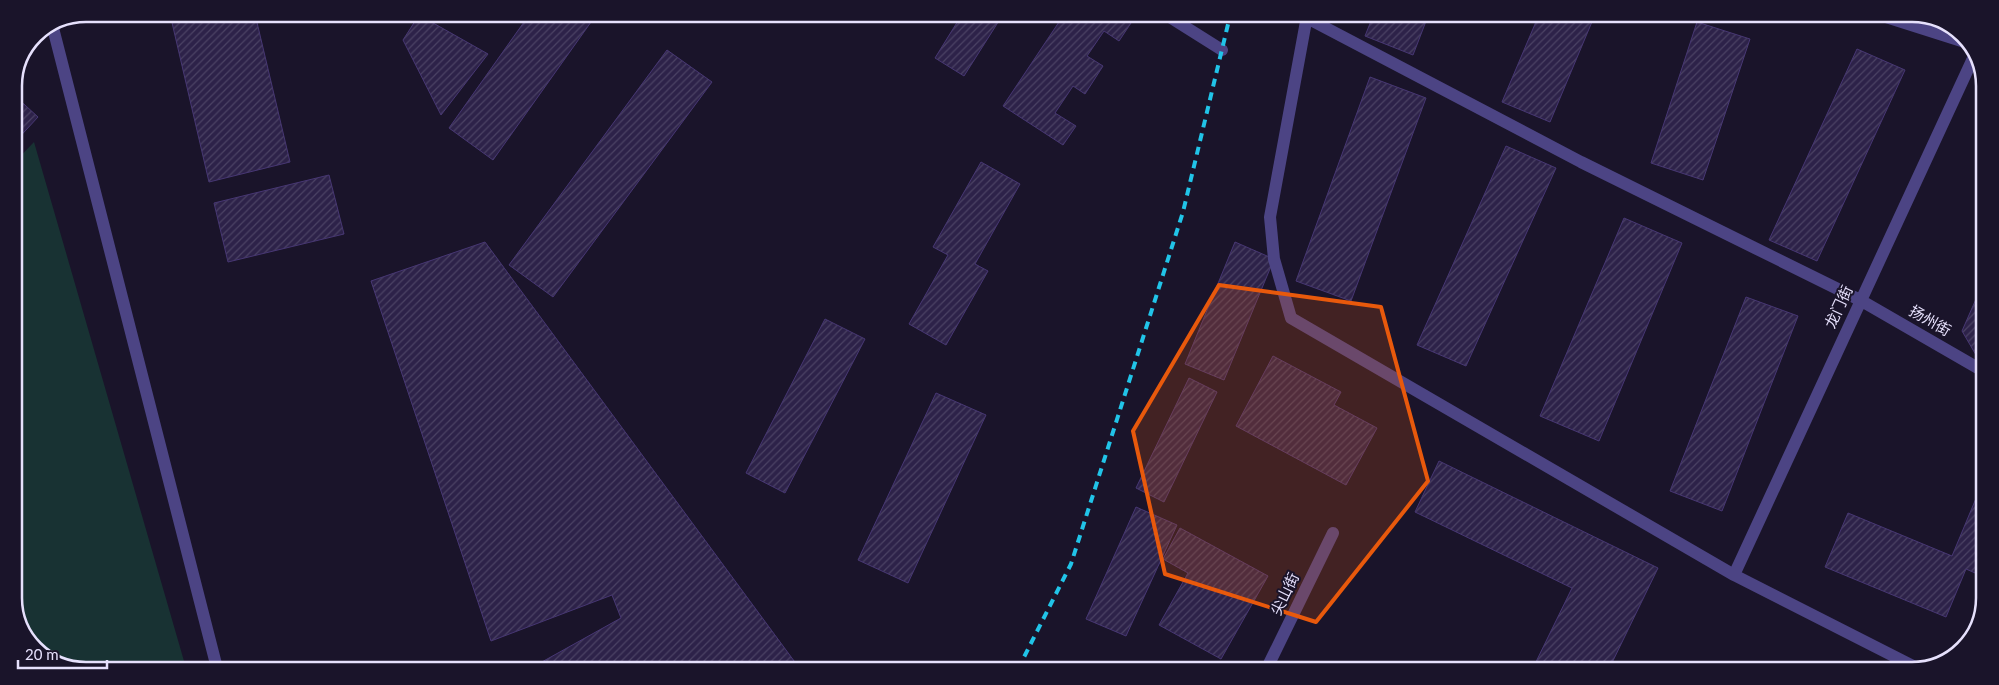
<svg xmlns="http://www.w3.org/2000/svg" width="1999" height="685" font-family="Lato,'Noto Sans SC',sans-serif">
  <defs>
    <pattern id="building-hatch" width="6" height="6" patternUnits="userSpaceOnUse" patternTransform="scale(1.25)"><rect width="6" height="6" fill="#2d2249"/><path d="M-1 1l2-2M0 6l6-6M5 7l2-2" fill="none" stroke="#4b4264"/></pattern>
  </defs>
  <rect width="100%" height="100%" fill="#1a142a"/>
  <path fill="#183233" d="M34,142l152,526 -123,-1 -34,-24 -15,-39v-441z"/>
  <path fill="url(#building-hatch)" stroke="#473773" d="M170,14h85l35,148 -81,20z
    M419,15l69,39 -47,61 -38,-75z
    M529,15h67l-103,145 -44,-32z
    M961,16h41l-38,60 -29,-18z
    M1063,16h64l6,4 -14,21 -15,-10 -17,25 16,10 -18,28 -12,-8 -18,27 21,13 -13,19 -60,-39z
    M1373,16h55l-15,39 -48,-19z
    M1538,17h56l-44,105 -48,-20z
    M1697,22l53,17 -47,141 -52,-17z
    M1857,49l48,21 -88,191 -48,-21z
    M667,50l45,32 -159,215 -44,-32z
    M1370,77l56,21 -75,203 -55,-20z
    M14,95l24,22 -24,26z
    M1506,146l50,22 -90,198 -49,-21z
    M981,162l39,22 -45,80 13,7 -42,74 -37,-21 39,-69 -15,-8z
    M329,175l15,59 -116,28 -14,-59z
    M1624,218l58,25 -83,198 -59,-25z
    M485,242l315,427 -269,-1 90,-50 -9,-23 -121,46 -120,-360z
    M1235,242l39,17 -50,121 -39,-16z
    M1746,297l52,19 -76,195 -52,-20z
    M1984,298l-1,61 -7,-4 -14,-24 14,-32z
    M825,319l40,20 -80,154 -39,-20z
    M1273,356l68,36 -7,13 43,23 -31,57 -110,-59z
    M1189,378l28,14 -53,110 -28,-14z
    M936,393l50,22 -78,168 -50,-23z
    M1439,461l219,107 -50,103 -76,-1 40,-82 -157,-76z
    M1982,484v92l-16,-7 -20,48 -121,-50 23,-54 104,43z
    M1136,507l41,18 -51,111 -40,-17z
    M1180,528l88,48 -47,83 -62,-34 29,-52 -25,-14z"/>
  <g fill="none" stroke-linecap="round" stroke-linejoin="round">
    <path stroke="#4c4484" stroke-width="12" d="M1168,16l54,34
      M1307,16l-37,201 4,42 17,59 443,257 185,94
      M1886,17l85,27
      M1307,18l274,144 279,138 123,71
      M53,28l164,640
      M1734,575l241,-521
      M1266,670l67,-137"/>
    <path stroke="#21c4e8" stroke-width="4" stroke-dasharray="8 6" stroke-linecap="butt" d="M1018,669l53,-105 112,-352 47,-196"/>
  </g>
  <path fill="#e8590c" fill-opacity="0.2" stroke="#e8590c" stroke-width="4" stroke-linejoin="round" d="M1219,285l162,22 47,174 -112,141 -151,-48 -32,-143z"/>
  <g text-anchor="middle" stroke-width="4" stroke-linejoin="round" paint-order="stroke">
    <g font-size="15" fill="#e6e0fc" stroke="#1a142a">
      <text transform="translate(1839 307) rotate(-65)" y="5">龙门街</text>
      <text transform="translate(1930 321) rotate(30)" y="5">扬州街</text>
      <text transform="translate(1285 594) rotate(-64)" y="5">尖山街</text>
    </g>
  </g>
  <path d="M0 0H1999V685H0ZM86 22H1912A64 64 0 0 1 1976 86V598A64 64 0 0 1 1912 662H86A64 64 0 0 1 22 598V86A64 64 0 0 1 86 22Z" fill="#1a142a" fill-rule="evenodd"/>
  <path fill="none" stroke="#e6e0fc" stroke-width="2.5" d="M86 22H1912A64 64 0 0 1 1976 86V598A64 64 0 0 1 1912 662H86A64 64 0 0 1 22 598V86A64 64 0 0 1 86 22Z"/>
  <path d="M18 660v8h89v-8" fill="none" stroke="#e6e0fc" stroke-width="2.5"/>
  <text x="25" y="660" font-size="15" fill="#e6e0fc" stroke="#1a142a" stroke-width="4" paint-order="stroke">20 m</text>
</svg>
